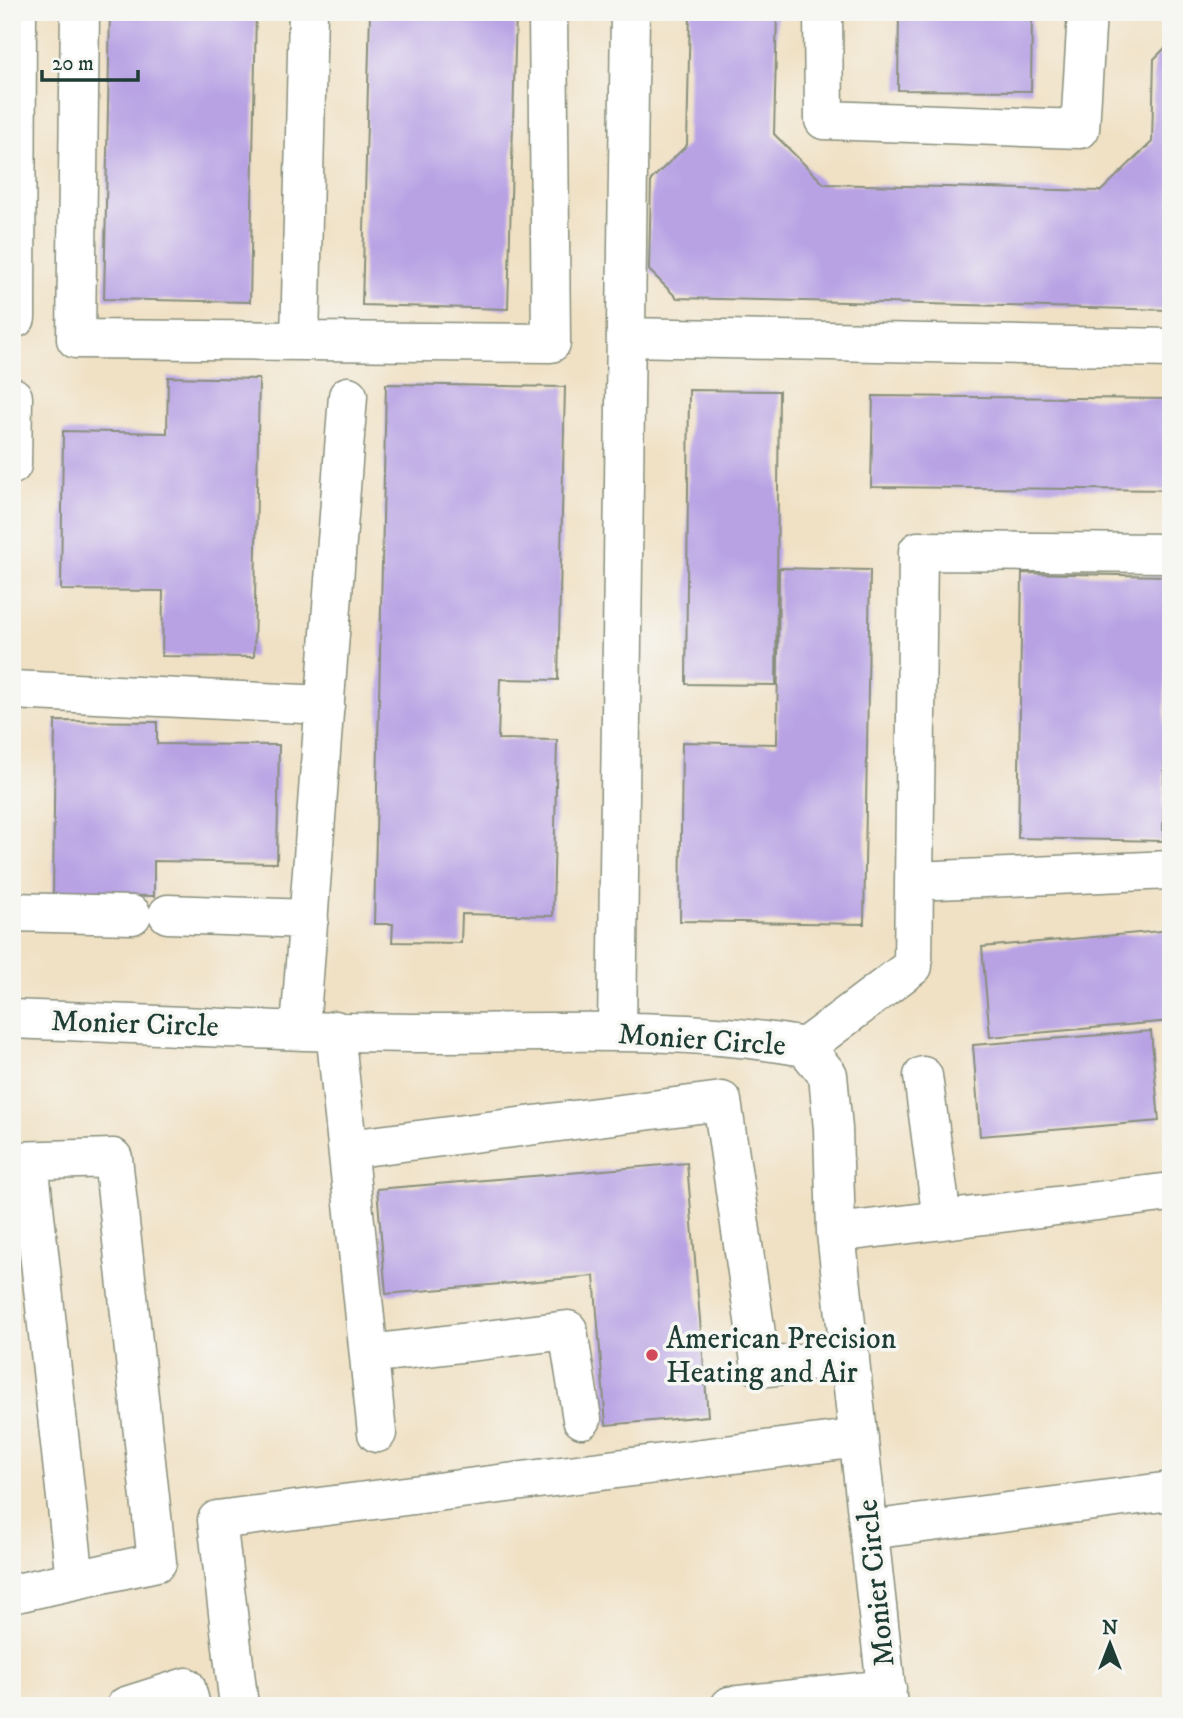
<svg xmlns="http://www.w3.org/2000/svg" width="1183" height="1718" font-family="'IM FELL DW Pica',serif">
  <rect width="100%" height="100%" fill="#f6f6f2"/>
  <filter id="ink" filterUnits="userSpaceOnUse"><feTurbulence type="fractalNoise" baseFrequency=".0143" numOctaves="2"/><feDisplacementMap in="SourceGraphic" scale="14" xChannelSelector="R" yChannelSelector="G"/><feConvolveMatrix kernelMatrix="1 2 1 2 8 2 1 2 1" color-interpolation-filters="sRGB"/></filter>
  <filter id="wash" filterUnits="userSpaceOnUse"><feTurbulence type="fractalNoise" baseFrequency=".00686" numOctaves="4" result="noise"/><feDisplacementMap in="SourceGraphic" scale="28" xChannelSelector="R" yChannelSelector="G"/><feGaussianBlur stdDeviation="1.57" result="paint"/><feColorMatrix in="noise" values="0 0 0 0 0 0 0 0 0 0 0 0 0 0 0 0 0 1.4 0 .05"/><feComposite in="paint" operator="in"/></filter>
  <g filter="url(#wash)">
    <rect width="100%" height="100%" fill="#f0e1c5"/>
    <g id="blocks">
      <path fill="#b8a2e4" d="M110,12h146l-6,290 -146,-3z
        M370,12h146l-8,297 -146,-4z
        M690,12h87l-3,122 50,50 277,7 51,-49 2,-83 17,-17v268l-494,-12 -28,-28 2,-90 36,-35z
        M899,12h133l-1,79 -133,-1z
        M168,377l91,2 -5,278 -92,-1 1,-65 -102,-1 2,-159 104,2z
        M386,384l179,3 -7,293 -58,-1 -2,60 59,1 -4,176 -91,-2 -1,29 -69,-1 1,-18h-19z
        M689,390l90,1 -3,294 -90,-1z
        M873,396l298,3v91l-300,-3z
        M779,568l91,2 -6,354 -184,-3 2,-179 95,2z
        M1022,573l145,3 -4,265 -145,-3z
        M55,721l102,1v22l122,1 -2,118 -123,-2v35l-101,-1z
        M1171,930v91l-181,16 -8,-90z
        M1151,1031l8,90 -179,15 -7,-91z
        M687,1163l21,253 -102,9 -12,-149 -208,18 -9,-105z"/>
    </g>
  </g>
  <g filter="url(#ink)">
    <use href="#blocks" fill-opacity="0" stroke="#888f7c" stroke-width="2"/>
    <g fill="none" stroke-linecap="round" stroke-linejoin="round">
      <defs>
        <path id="minor" d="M80,12l-4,327 475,4 -3,-331
          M823,12l1,108 256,9 7,-117
          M12,318h4l1,-306
          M626,337l545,11
          M300,341l8,-329
          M12,465l1,-68
          M12,690l313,15
          M914,881l257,-11
          M12,912l120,3
          M168,914l141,5
          M12,1019c139,5 279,14 418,14 126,0 251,-8 375,14l23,28 5,54 3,104 52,473
          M300,1029l48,-633
          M335,1030l42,403
          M617,1031l13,-1019
          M805,1047l108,-81 5,-415 253,2
          M923,1076l19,144
          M348,1149l374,-48 39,267 89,-11
          M12,1161l101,-3 44,404 -145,32
          M29,1161l46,419
          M836,1233l335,-41
          M369,1354l199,-24 14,89
          M869,1530l302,-39
          M126,1706l60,-19 5,19
          M239,1706l-22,-186 642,-82
          M730,1706l157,-17"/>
      </defs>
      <use href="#minor" stroke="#888f7c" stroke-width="41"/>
      <use href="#minor" stroke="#fff" stroke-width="38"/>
    </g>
  </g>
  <circle fill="#d1495b" stroke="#f6f6f2" stroke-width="2.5" cx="652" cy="1355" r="7"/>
  <g text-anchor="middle" stroke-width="7" stroke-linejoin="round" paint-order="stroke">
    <g font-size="30" fill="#1f3d34" stroke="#f6f6f2">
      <text transform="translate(135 1023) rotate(2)" y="10">Monier Circle</text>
      <text transform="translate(702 1039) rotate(4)" y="10">Monier Circle</text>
      <text transform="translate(875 1583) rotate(-96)" y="10">Monier Circle</text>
    </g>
    <g font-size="30" fill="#1f3d34" stroke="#f6f6f2" text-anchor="start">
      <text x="666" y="1348">American Precision<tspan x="666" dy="34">Heating and Air</tspan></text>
    </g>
  </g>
  <rect width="1183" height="1718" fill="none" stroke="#f6f6f2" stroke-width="42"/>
  <g transform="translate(1110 1644)" stroke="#f6f6f2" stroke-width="5" paint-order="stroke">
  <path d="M0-5L12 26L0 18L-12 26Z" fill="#1f3d34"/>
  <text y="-10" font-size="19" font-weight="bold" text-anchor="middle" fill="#1f3d34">N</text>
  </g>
  <path d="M42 70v10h96v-10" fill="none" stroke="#1f3d34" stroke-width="3.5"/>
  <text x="52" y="70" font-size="21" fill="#1f3d34" stroke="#f6f6f2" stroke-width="5" paint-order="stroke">20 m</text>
</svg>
